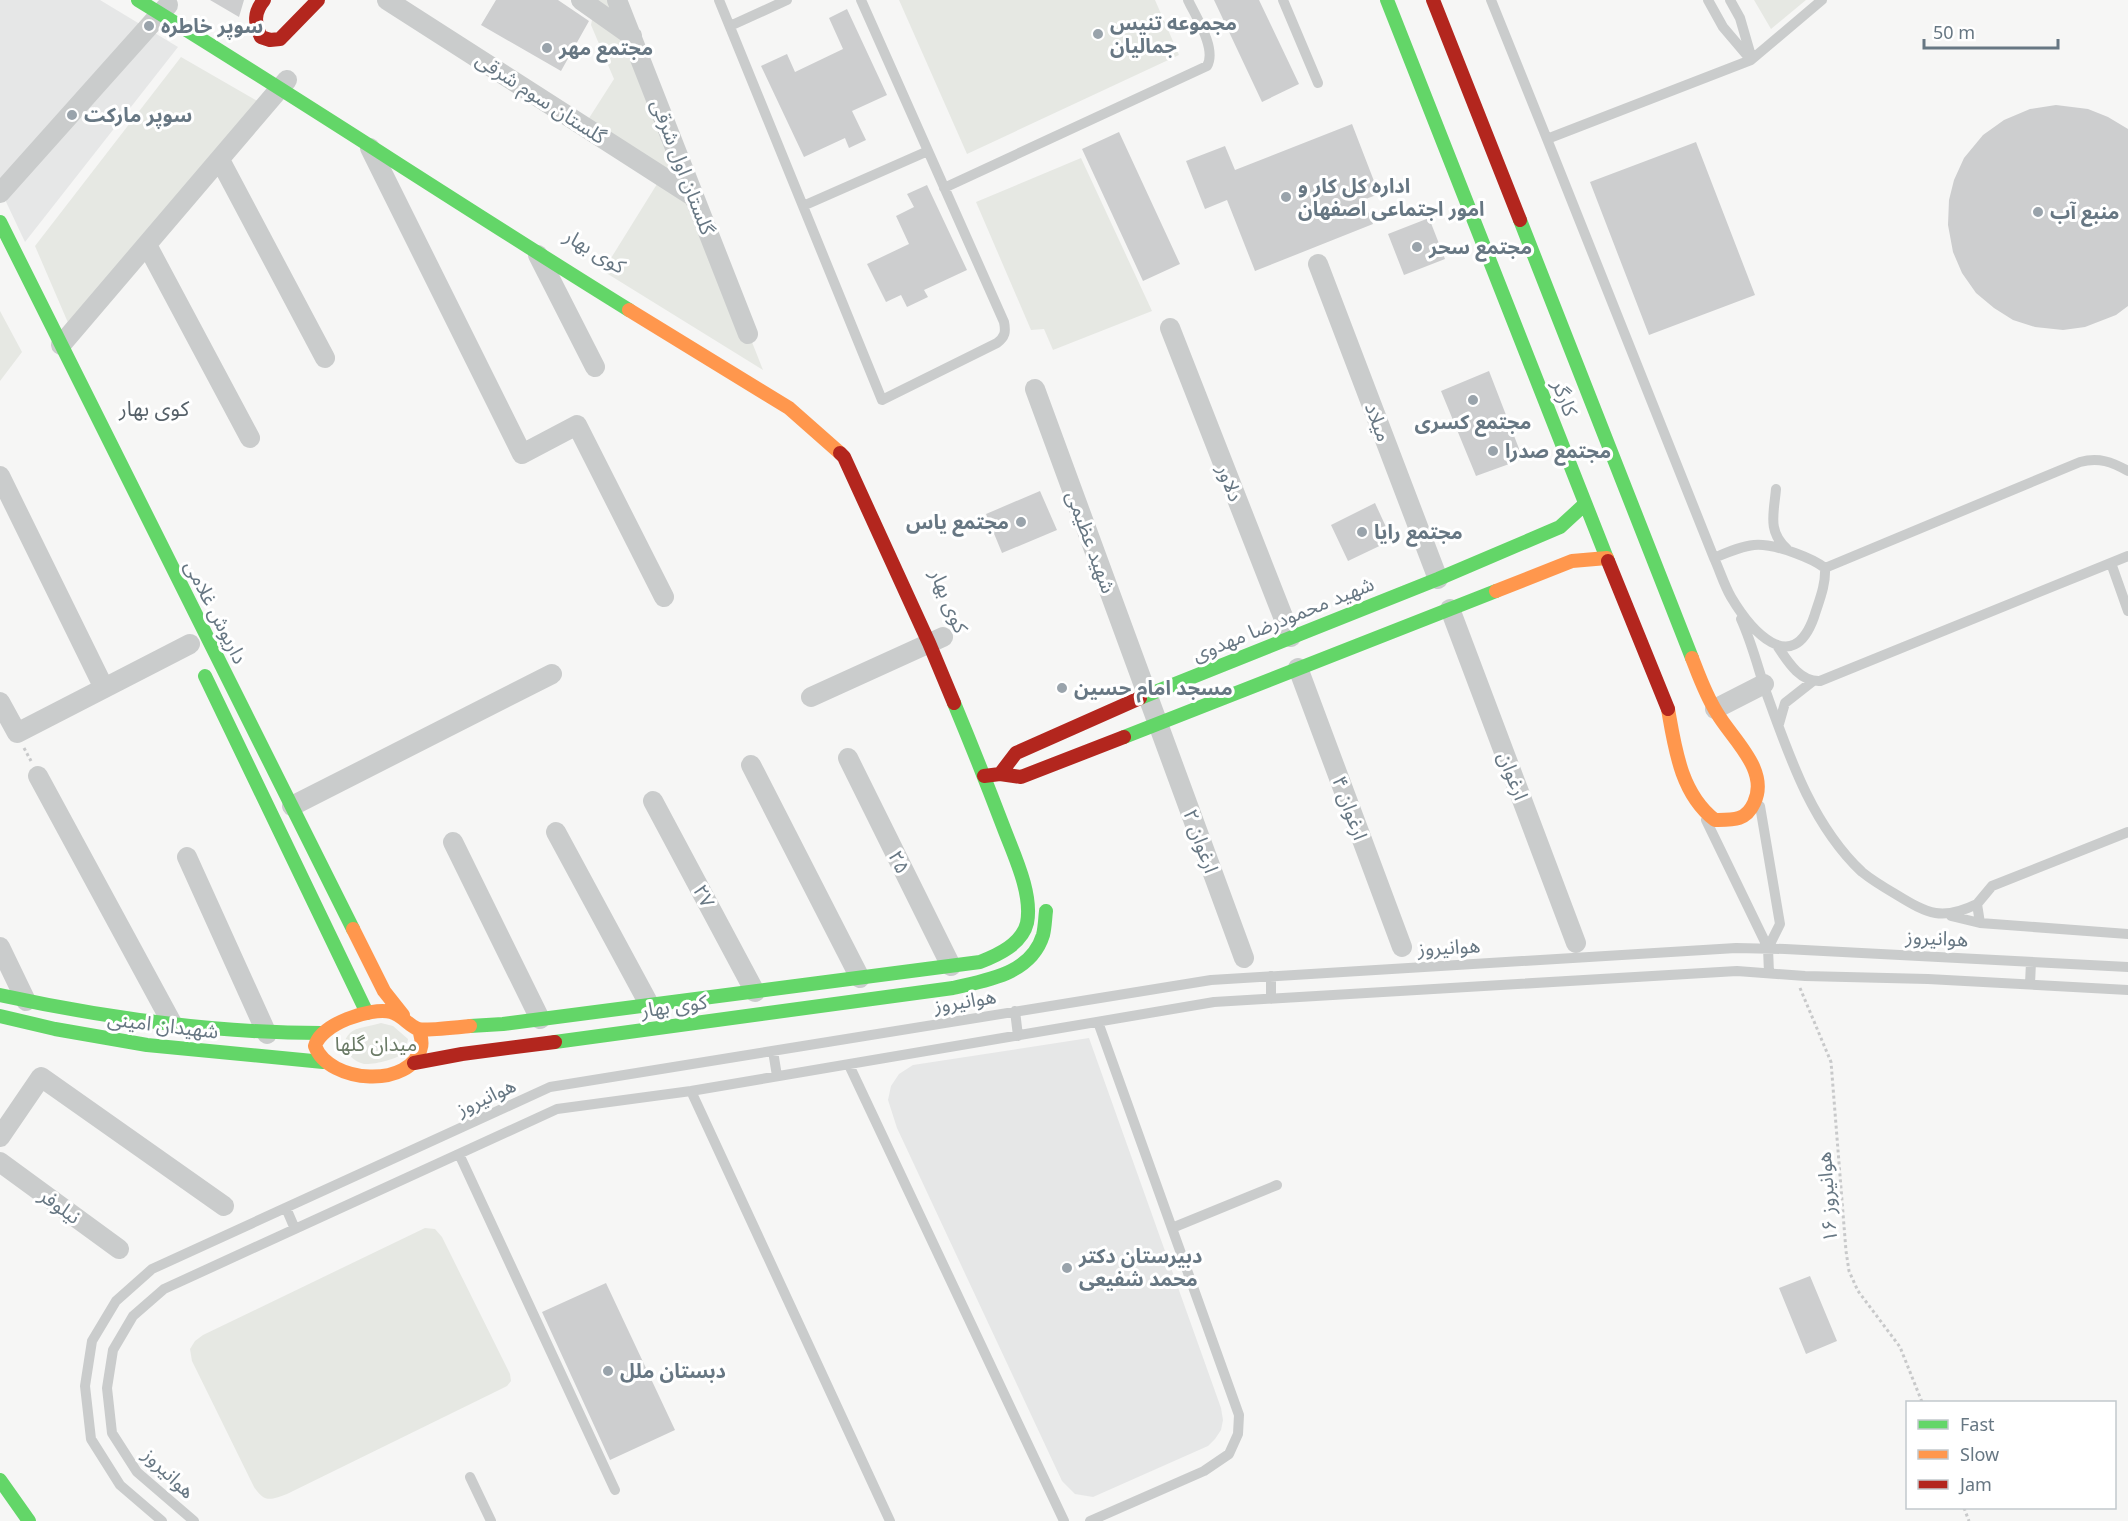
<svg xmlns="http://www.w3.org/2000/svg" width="2128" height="1521" font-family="'Noto Sans','Noto Sans Arabic',sans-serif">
  <rect width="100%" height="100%" fill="#f6f6f5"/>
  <path fill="#e6e7e7" d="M0,0h100l78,47 -153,195 -25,-53z
    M1089,1038l132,370 2,12 -2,10 -6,9 -7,7 -115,51 -18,-3 -13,-13 -165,-353 -9,-28 3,-14 8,-12 14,-9z"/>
  <path fill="#e6e8e3" d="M581,0h36l146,370 -160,-99 59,-95 -78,-50 30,-47 -23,-54 2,-10z
    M899,0h256l24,55 -212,99z
    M1754,0h52l-35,29z
    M181,57l80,46 -192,222 -34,-79z
    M1081,158l71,153 -99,39 -9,-21 -13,1 -55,-128z
    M0,311l22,41 -22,29z
    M381,1023l12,3 15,13c-1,5 -2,10 -4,13 -5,7 -31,13 -40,12 -14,-3 -27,-19 -14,-31 6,-6 22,-7 31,-10z
    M425,1228l10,1 7,8 68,137 1,7 -4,5 -10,5 -210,103c-17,6 -22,9 -33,-7l-62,-126 -2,-12 5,-8 8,-6z"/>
  <path fill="#cdcecf" d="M210,0h34l-5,17z
    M496,0h62l31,21 -28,50 -80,-46z
    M1214,0h45l40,84 -37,18z
    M847,9l40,86 -35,16 14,29 -17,8 -4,-10 -41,19 -43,-91 26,-12 8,18 48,-23 -14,-31z
    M2056,105l32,4 20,8 20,12v177l-12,9 -31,12 -22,3 -28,-3 -22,-7 -19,-12 -18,-15 -14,-20 -9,-21 -5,-27 1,-25 5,-20 10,-22 19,-23 21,-15 26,-11z
    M1352,124l27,70 -16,6 10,24 -118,47 -28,-71 -22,9 -19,-48 39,-15 10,24z
    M1119,132l61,132 -37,17 -61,-132z
    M1696,142l59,153 -106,40 -59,-153z
    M927,185l40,85 -43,20 4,7 -21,10 -6,-12 -15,7 -19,-38 42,-20 -13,-28 18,-9 -7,-13z
    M1429,218l16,41 -41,16 -16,-41z
    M1489,371l34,88 -47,17 -35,-85z
    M1040,491l17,39 -55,23 -16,-39z
    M1375,503l17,37 -44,21 -17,-36z
    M1810,1276l27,65 -31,13 -27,-66z
    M606,1283l69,147 -65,30 -68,-148z"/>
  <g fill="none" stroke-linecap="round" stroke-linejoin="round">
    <path stroke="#c8c9ca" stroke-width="3" stroke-dasharray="3 3" stroke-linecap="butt" d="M24,748l7,13
      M1800,988l31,74 15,189 3,20 9,20 42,56 22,55
      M1964,1508l5,13"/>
    <path stroke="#cacccc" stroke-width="10" d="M719,0l163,400 115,-57c8,-6 9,-11 7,-21l-143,-322
      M1283,0l35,83
      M1491,0l56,139 167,419c6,13 10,27 17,39 19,32 61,82 83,20 5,-16 12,-32 11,-49 -9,-7 -19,-11 -30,-15 -36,-13 -46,-10 -81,5
      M1708,0l15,27 28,33
      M1730,0l10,18 11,38
      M730,26l57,-26
      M1547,139l204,-79 71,-60
      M944,188l263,-122c10,-17 -11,-49 -19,-66
      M803,206l125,-55
      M1776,489c-2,24 -9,42 11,60
      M2111,563l17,48
      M1825,568l255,-106c19,-5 32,0 48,9
      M1741,619c11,24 17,49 25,73 23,64 46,133 96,180 11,9 23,16 35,23 31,19 45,26 80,9
      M1778,647c10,15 22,35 42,34l308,-125
      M1779,724l6,-21 28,-22
      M1760,806l20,118 -12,24
      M1706,820l62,128 1,25
      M2128,832l-136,54 -15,18 3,19 148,11
      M1951,916l29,7
      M2030,984l1,-22
      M1271,999v-23
      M1015,1011l3,25
      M773,1051l4,25
      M849,1065l215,456
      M691,1091l199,430
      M459,1154l156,336
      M286,1208l9,21
      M1172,1228l105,-43
      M470,1477l21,44
      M162,1521l-42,-36 -29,-46 -6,-53 7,-45 24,-40 36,-32 398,-182 661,-107 525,-32 49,1 343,18
      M194,1521l-57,-49 -25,-39 -5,-45 6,-38 20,-34 31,-27 393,-180 134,-18 523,-89 523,-31 68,5 123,3 200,11
      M1090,1521l114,-50 25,-17 9,-20 1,-19 -141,-393"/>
    <path stroke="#cacccc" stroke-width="20" d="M387,0l307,197
      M581,0l51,36
      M617,0l131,334
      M370,148l152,306 55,-29 87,172
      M220,160l105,198
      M0,193l168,-188
      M147,245l103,193
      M538,255l57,112
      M1318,264l120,315
      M1170,328l121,309
      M61,345l226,-265
      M1035,389l209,569
      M0,476l104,212
      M1450,609l126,334
      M1298,668l104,279
      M811,697l132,-60
      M0,702l17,31 173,-89
      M1715,709l49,-25
      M848,758l103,208
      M751,765l109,213
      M38,776l135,249
      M653,801l102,191
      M292,806l260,-132
      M556,832l94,174
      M453,842l87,177
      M187,857l80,177
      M0,947l26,54
      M0,1137l41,-60 183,129
      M0,1162l119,87"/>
    <path stroke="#63d668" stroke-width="14" d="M138,0c165,101 326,208 491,310
      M1387,0l221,561
      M1520,220l172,438
      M0,222l353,707
      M205,676l162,337
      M1140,698l298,-119 122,-52 25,-23
      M1124,737l372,-146
      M0,995c106,23 212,38 321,38
      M0,1016l55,13 92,16 176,17
      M470,1026l33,-2 477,-62c18,-7 42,-18 47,-39 6,-30 -14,-70 -24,-97 -16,-42 -32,-82 -49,-123
      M555,1042l398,-54c35,-8 78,-14 90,-53 2,-8 2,-16 3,-24
      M0,1480l29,41"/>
    <path stroke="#ff974d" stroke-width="14" d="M629,310l160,98 51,45
      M1496,591l76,-30 35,-3
      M1668,709c7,40 13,85 47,111 18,0 31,1 39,-17 16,-33 -22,-64 -37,-90 -11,-17 -18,-37 -25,-55
      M353,929l31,62 19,24
      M419,1029c1,5 4,13 2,18 -9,42 -92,37 -106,-1 6,-22 55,-39 76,-34 11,3 17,13 27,17 8,2 42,-2 52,-3"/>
    <path stroke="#b3261e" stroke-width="14" d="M264,0c-10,12 -10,23 -3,37l9,3 10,-1 38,-39
      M1433,0l87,220
      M840,453l4,4 85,186 25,60
      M1608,561l60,148
      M1000,774l16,-21 124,-55
      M984,776l16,-2 21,3 103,-40
      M414,1063l48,-9 93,-12"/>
  </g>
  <g fill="#99a3ab" stroke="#fff" stroke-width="2">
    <circle cx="149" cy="26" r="6"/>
    <circle cx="1098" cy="34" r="6"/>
    <circle cx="547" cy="48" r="6"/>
    <circle cx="72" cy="115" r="6"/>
    <circle cx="1286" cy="197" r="6"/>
    <circle cx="2038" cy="212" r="6"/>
    <circle cx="1417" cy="247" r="6"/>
    <circle cx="1473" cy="400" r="6"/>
    <circle cx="1493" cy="451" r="6"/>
    <circle cx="1021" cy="522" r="6"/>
    <circle cx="1362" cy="532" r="6"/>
    <circle cx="1062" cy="688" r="6"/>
    <circle cx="1067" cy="1268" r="6"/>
    <circle cx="608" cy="1371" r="6"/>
  </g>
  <g text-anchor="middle" stroke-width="6" stroke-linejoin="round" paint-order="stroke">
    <g font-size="20" font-weight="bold" fill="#677783" stroke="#fff" text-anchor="start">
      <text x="1110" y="30">مجموعه تنیس<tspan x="1110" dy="23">جمالیان</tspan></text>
      <text x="161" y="33">سوپر خاطره</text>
      <text x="559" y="55">مجتمع مهر</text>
      <text x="84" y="122">سوپر مارکت</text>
      <text x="1298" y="193">اداره کل کار و<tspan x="1298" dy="23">امور اجتماعی اصفهان</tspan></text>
      <text x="2050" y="219">منبع آب</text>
      <text x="1429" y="254">مجتمع سحر</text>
      <text x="1473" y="429" text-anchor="middle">مجتمع کسری</text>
      <text x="1505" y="458">مجتمع صدرا</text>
      <text x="1009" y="529" text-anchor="end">مجتمع یاس</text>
      <text x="1374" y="539">مجتمع رایا</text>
      <text x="1074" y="695">مسجد امام حسین</text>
      <text x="1079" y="1263">دبیرستان دکتر<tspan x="1079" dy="23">محمد شفیعی</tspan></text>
      <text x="620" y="1378">دبستان ملل</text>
    </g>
    <g font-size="20" fill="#677783" stroke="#fff">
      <text transform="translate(541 98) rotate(33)" y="7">گلستان سوم شرقی</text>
      <text transform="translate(683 167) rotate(69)" y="7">گلستان اول شرقی</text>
      <text transform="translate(595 251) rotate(31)" y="7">کوی بهار</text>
      <text transform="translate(1565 398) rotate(69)" y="7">کارگر</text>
      <text transform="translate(1378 422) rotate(69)" y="7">میلاد</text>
      <text transform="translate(1230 483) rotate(69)" y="7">دلاور</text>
      <text transform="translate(1091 542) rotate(70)" y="7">شهید عظیمی</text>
      <text transform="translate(949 601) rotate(67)" y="7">کوی بهار</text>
      <text transform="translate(216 612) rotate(63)" y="7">داریوش غلامی</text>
      <text transform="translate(1283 619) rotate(-22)" y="7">شهید محمودرضا مهدوی</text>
      <text transform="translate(1513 776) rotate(69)" y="7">ارغوان</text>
      <text transform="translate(1350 808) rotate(70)" y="7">ارغوان ۴</text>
      <text transform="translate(1201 841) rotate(70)" y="7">ارغوان ۲</text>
      <text transform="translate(899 862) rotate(64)" y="7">۲۵</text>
      <text transform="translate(704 896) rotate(62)" y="7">۲۷</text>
      <text transform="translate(1937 938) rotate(3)" y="7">هوانیروز</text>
      <text transform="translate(1449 947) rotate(-3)" y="7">هوانیروز</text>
      <text transform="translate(965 1001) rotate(-9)" y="7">هوانیروز</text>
      <text transform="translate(674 1006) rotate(-8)" y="7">کوی بهار</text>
      <text transform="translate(163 1025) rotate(7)" y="7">شهیدان امینی</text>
      <text transform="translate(486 1097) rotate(-25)" y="7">هوانیروز</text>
      <text transform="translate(1827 1197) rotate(-94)" y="7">هوانیروز ۱۶</text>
      <text transform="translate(60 1206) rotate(36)" y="7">نیلوفر</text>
      <text transform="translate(169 1473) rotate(44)" y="7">هوانیروز</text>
    </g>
    <g font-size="20" fill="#6a7a66" stroke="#fff">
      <text x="376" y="1051">میدان گلها</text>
    </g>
    <g font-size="21" fill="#556068" stroke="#fff">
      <text x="154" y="416">کوی بهار</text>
    </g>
  </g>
  <rect x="1906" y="1401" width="210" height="108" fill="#ffffff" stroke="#c2c9cd" stroke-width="1.5"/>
  <rect x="1918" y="1420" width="30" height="9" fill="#63d668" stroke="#c2c9cd" stroke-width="1.5"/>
  <text x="1960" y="1431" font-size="18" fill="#677783">Fast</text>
  <rect x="1918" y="1450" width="30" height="9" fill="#ff974d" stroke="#c2c9cd" stroke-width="1.5"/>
  <text x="1960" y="1461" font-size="18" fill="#677783">Slow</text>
  <rect x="1918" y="1480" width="30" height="9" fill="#b3261e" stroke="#c2c9cd" stroke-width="1.5"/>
  <text x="1960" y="1491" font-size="18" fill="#677783">Jam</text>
  <path d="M1924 39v9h134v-9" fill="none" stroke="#677783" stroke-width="3"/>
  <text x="1933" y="39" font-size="18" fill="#677783" stroke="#ffffff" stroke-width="4.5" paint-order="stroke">50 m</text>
</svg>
